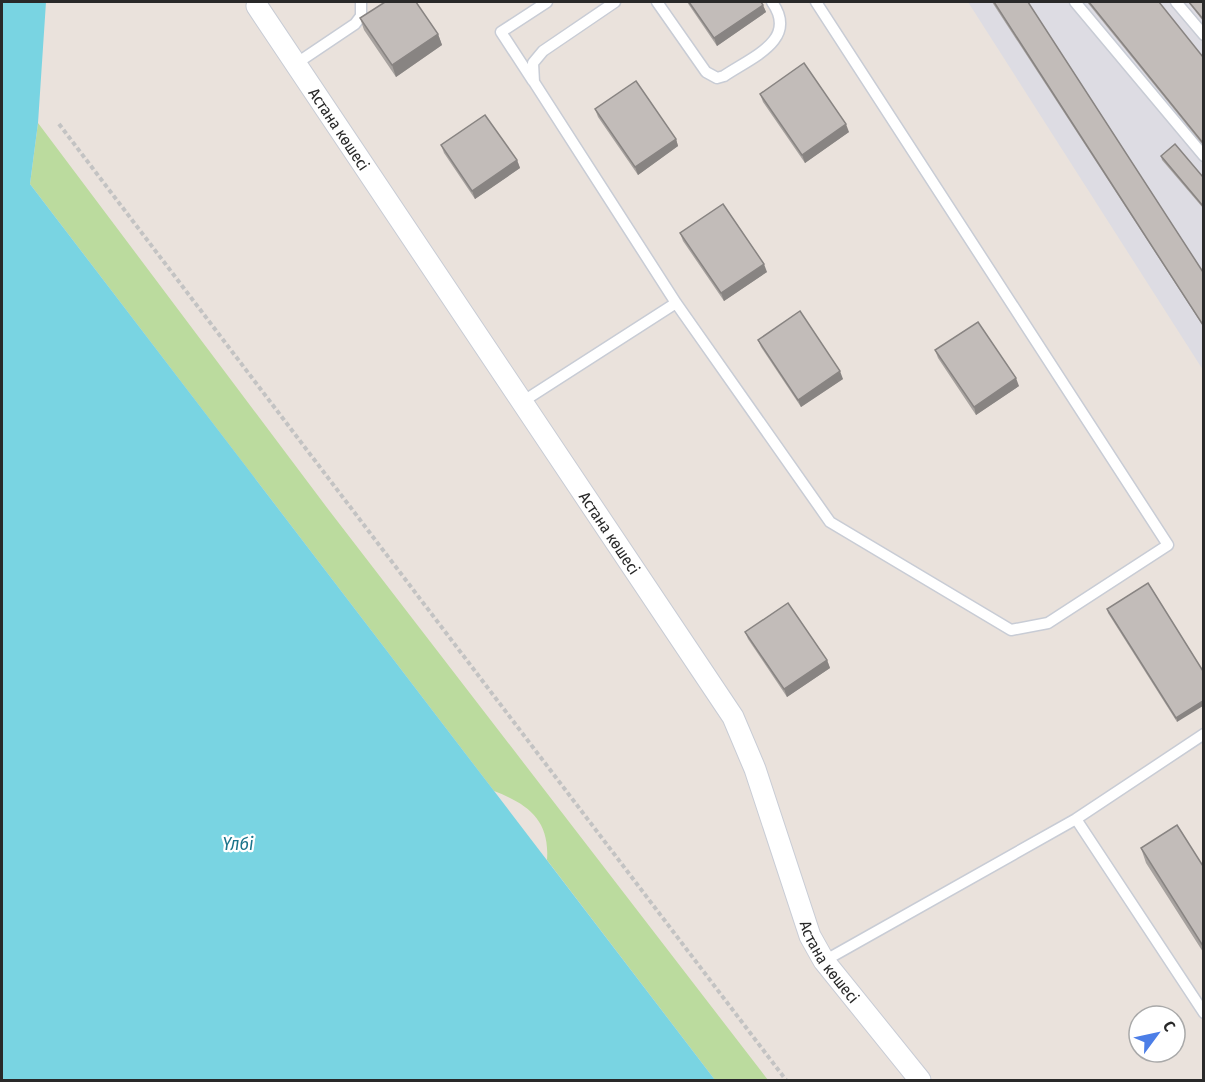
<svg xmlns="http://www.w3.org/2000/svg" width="1205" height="1082" font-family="'Fira Sans Condensed',sans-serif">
  <rect width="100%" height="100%" fill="#eae2dc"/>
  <path fill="#dddce3" d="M968,2h235v369v-1z"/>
  <path fill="#bbdb9e" d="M38,123l290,386 440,571h-53l-168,-220c3,-40 -19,-56 -53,-69l-464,-607z"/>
  <path fill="#79d4e2" d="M2,2h44l-8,121 -8,61 685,896h-713z"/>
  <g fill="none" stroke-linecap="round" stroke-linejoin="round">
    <defs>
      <path id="service" d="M615,2l-72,49 -10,12 1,19 142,221 154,219 181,108 37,-7 120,-78 -352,-543
        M657,2l49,70 11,6 7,-2c28,-19 75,-36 48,-74
        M1075,2l129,154
        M1176,2l28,33
        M297,63l58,-39 6,-8v-14
        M533,81l-32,-49 46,-30
        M522,402l154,-99
        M1076,819l128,194
        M824,961l252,-142 128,-85"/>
      <g id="minor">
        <path id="s1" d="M257,6l476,711 22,52 55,167 14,25 96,119"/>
      </g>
    </defs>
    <use href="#service" stroke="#c8ccd5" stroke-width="13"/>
    <use href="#minor" stroke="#c8ccd5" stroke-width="23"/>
    <path stroke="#c3c3c3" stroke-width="4" stroke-dasharray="4.5 3" stroke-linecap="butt" d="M59,124l727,956"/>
    <use href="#service" stroke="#fff" stroke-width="10"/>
    <use href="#minor" stroke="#fff" stroke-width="21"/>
  </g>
  <path fill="#a7a29f" d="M687,2h74l5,10 -49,34z
    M992,2h36l175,270v54z
    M1087,2h72l44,55v88z
    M1188,2h15v19z
    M360,18l78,16 4,11 -46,32 -32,-47z
    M760,94l89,38 -44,31 -42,-61z
    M595,109l81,30 2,7 -40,29 -40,-58z
    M441,145l76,15 3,8 -45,31 -31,-46z
    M1161,156l42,21v31l-41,-48z
    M680,233l87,39 -43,29 -41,-60z
    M758,340l85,39 -42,28 -40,-60z
    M935,350l84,36 -43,29 -38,-57z
    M1148,583l29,139 -69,-109 -1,-4z
    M745,632l82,28 3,8 -43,29 -39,-58z
    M1141,848l62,18v86l-57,-89z"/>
  <path fill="#888482" d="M763,5l3,7 -49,34 -3,-8z
    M438,34l4,11 -46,32 -4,-12z
    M846,124l3,8 -44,31 -3,-8z
    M676,139l2,7 -40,29 -3,-8z
    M517,160l3,8 -45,31 -3,-8z
    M764,264l3,8 -43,29 -3,-8z
    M840,371l3,8 -42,28 -3,-7z
    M1016,378l3,8 -43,29 -2,-8z
    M827,660l3,8 -43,29 -3,-8z
    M1203,701v5l-26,16 -1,-4z"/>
  <path fill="#c2bcb9" stroke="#888482" stroke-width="1.5" d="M385,2h31l22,32 -46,31 -32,-47z
    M689,2h72l2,3 -49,33z
    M994,2h34l175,270v53z
    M1089,2h70l44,55v86z
    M1189,2h14v17z
    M804,63l42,61 -44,31 -42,-61z
    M636,81l40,58 -41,28 -40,-58z
    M485,115l32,45 -45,31 -31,-46z
    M1175,144l28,33v29l-42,-50z
    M723,204l41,60 -43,29 -41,-60z
    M800,311l40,60 -42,29 -40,-60z
    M978,322l38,56 -42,29 -39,-57z
    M1148,583l55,88v30l-27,17 -69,-109z
    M788,603l39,57 -43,29 -39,-57z
    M1177,825l26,41v80l-62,-98z"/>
  <g text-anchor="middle" stroke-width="4.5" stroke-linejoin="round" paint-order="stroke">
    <g font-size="16" fill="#292929" stroke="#fff">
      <text dy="6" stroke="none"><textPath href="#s1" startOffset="148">Астана көшесі</textPath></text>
      <text dy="6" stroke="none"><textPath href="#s1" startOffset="634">Астана көшесі</textPath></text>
      <text dy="6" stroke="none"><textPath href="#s1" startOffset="1120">Астана көшесі</textPath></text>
    </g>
    <g font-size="18" font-style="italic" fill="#1b748b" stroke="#fff">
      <text x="238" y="850">Үлбі</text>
    </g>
  </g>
  <rect width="1205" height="1082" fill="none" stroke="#292929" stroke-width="6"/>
  <g transform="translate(1157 1034) rotate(57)"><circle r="28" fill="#ffffff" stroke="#a9a9a9" stroke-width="1.5"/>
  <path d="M0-4.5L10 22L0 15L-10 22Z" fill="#4c7ee7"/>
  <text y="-9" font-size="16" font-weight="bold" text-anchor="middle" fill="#292929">С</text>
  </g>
</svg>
